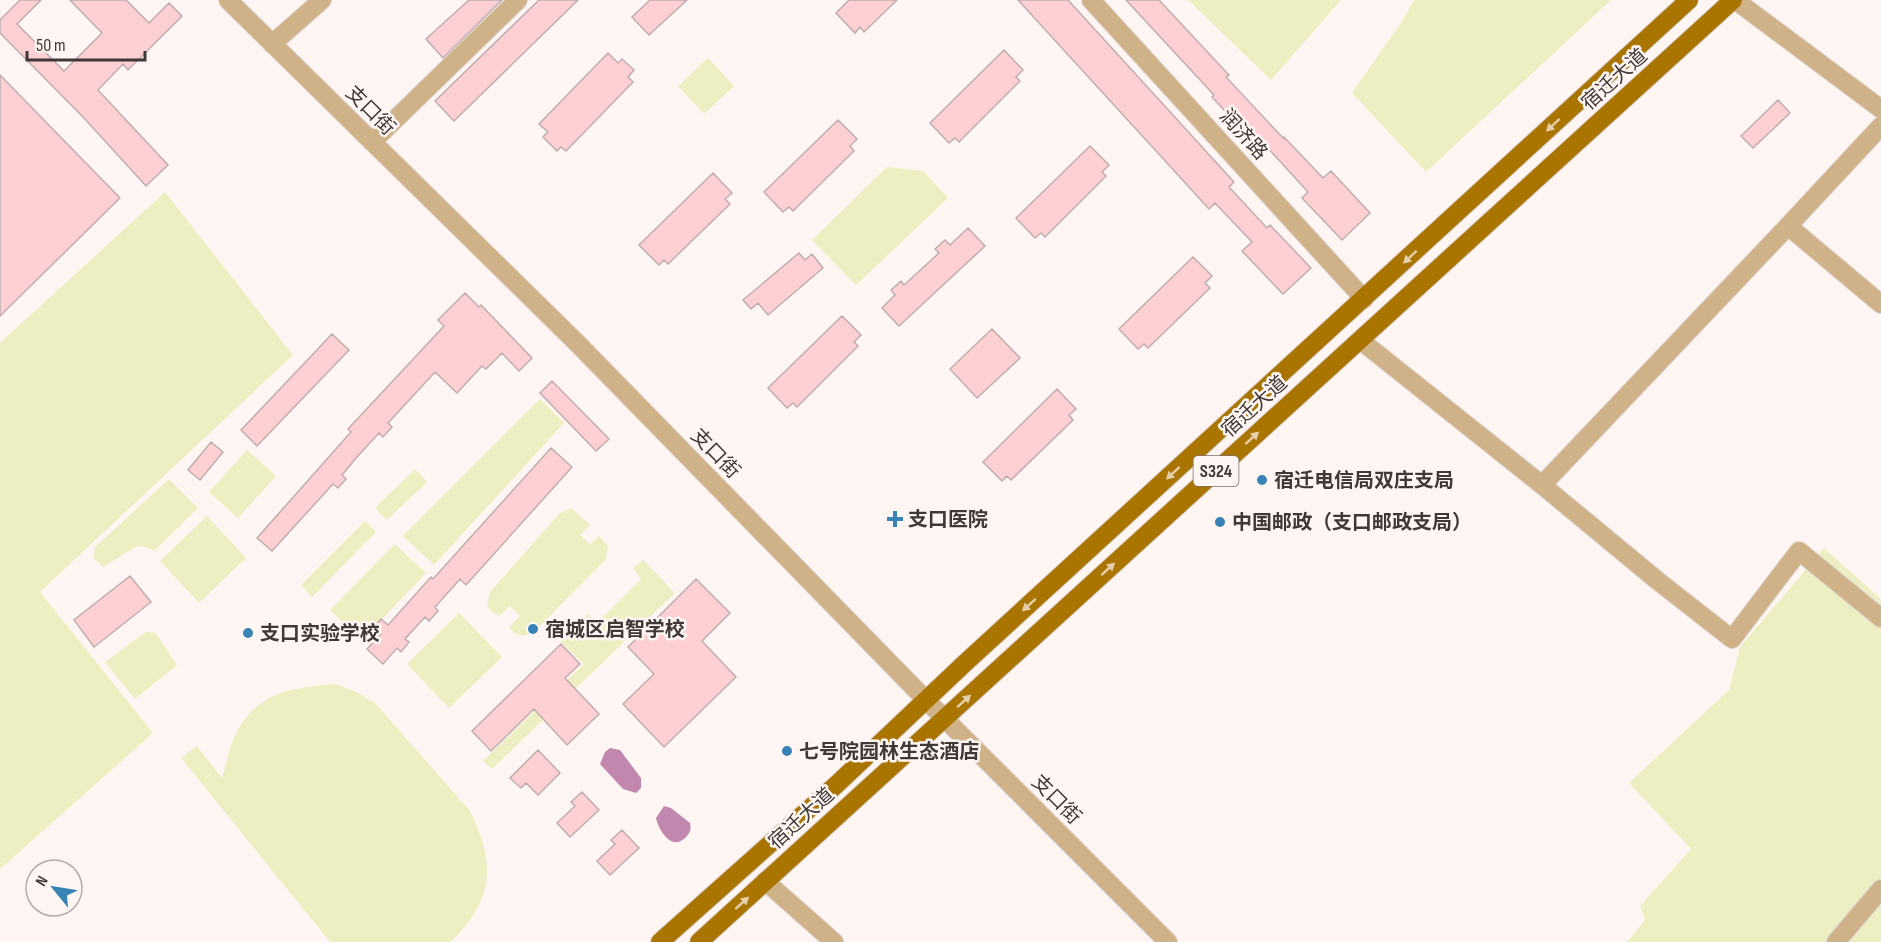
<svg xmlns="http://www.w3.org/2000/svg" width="1881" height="942" font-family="'Sofia Sans Condensed','Noto Sans SC',sans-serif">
  <rect width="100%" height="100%" fill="#fff6f3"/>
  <path fill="#edeec2" d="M1188,0h153l-70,80z
    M1414,0h197l-185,172 -74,-79 51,-73z
    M708,58l26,28 -30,28 -26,-28z
    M887,167l36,4 25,27 -92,87 -44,-45z
    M165,192l128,163 -253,237 113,141 -153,136v-526z
    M540,399l24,24 -130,142 -31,-29z
    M247,450l29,26 -38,42 -29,-26z
    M415,469l12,13 -40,38 -12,-12z
    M169,479l29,29 -44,43 -8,-4 -9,-1 -34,21 -10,-10 2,-10z
    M571,508l19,17 -10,10 10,9 9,-8 9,10 -2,13 -69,70c-12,9 -18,9 -28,-2l11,-11 -10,-10 -11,10 -8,-5 -4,-6 3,-13 69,-78z
    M207,516l39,42 -47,45 -39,-42z
    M365,521l11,11 -64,65 -11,-12z
    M395,544l31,29 -64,67 -32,-30z
    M1824,548l57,51v343h-254l18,-22 -5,-14 51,-57 -62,-66 100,-93 11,-43z
    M643,560l32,33 -183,176 -9,-8 101,-97 -23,-22 27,-28 10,8 43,-43 -8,-11z
    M459,613l43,44 -53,51 -42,-44z
    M146,632h6l5,3 20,30 -42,34 -30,-37z
    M336,684l18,7 21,12 95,108c26,53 24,88 -19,131h-121l-149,-184 16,-12 25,32c4,-12 6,-25 10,-36 20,-48 56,-55 104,-58z"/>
  <path fill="#c187ae" d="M610,748l10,2 21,28v10l-5,5 -13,-4 -23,-25 5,-12z
    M664,806l7,2 19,15c1,6 1,9 -4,14 -14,15 -27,-6 -30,-19z"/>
  <path fill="#fed0d4" stroke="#bdadaf" stroke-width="1.5" d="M20,0h21l-24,24 47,47 38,-38 -32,-33h56l23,23 20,-20 13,13 -54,54 -5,-6 -25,26 70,75 -22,21 -63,-69 -83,-84v-13z
    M469,0h33l-59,58 -17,-19z
    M539,0h39l-124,121 -19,-20z
    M650,0h37l-38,35 -17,-18z
    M849,0h48l-33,32 -4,-5 -5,6 -19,-20z
    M1018,0h50l166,182 -5,5 38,41 3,-3 41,43 -28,26 -41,-43 10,-9 -37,-39 -6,6z
    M1126,0h33l70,75 -3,2 57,61 1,-1 39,41 8,-7 39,42 -28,27 -40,-42 6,-6 -41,-45 -5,4 -50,-54 2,-2z
    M1004,50l19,20 -7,7 4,4 -61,61 -4,-4 -6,5 -19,-20z
    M608,53l10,10 4,-4 12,11 -6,7 5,5 -67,69 -5,-4 -4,4 -14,-14 5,-5 -9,-8z
    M0,75l120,123 -120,118z
    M1778,100l12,13 -37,35 -12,-12z
    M838,120l19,19 -7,7 4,5 -61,60 -4,-4 -6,5 -19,-20z
    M1090,146l19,19 -7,7 4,4 -61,61 -4,-4 -6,5 -19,-20z
    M713,173l19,20 -7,6 5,5 -62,60 -4,-4 -5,5 -20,-20z
    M968,228l17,18 -86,80 -17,-18 13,-13 -4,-5 10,-9 3,4 35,-32 -4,-4 10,-9 5,5z
    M799,253l6,7 7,-6 11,14 -55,47 -10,-12 -7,6 -8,-9z
    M1193,257l19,19 -7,7 5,5 -62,60 -4,-4 -6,5 -19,-20z
    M465,293l14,14 2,-2 51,53 -13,13 -17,-18 -16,16 -4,-3 -25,27 -22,-21 -47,51 4,4 -9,10 -4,-4 -22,24 -15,18 4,4 -8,9 -5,-4 -61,67 -15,-13 94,-106 -3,-3 96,-103 -6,-6z
    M842,316l19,19 -7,7 4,4 -61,61 -4,-4 -6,5 -19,-20z
    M992,329l28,29 -43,40 -27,-29z
    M332,334l17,16 -92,96 -16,-16z
    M552,381l57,58 -13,12 -56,-58z
    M1057,389l19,20 -7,6 4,5 -62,60 -4,-4 -5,5 -19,-19z
    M211,442l12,10 -23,28 -12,-10z
    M551,448l21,19 -106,118 -6,-6 -25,28 3,4 -9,10 -4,-4 -20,22 4,3 -8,10 -4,-4 -14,16 -16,-15 14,-15 -7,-7 7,-8 7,6 43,-48 2,2z
    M130,576l21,26 -57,45 -20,-27z
    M696,579l34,34 -28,28 34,36 -72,70 -41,-43 31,-30 -26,-27z
    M561,644l19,20 -15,14 34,36 -32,31 -33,-36 -43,42 -19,-20z
    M538,750l22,23 -22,22 -12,-12 -5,5 -11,-10z
    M582,792l17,18 -29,27 -13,-14 18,-17 -4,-4z
    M622,830l17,18 -29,27 -13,-14 18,-17 -4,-4z"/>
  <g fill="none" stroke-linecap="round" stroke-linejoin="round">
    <defs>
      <path id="minor" d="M228,0l349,343 349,357 242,242
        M1091,0l273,299
        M1735,0l146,109
        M272,44l50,-44
        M1881,126l-93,100 93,78
        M372,142l146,-142
        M1360,340l182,145 116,96 74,58 67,-88 82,67
        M1542,485l246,-259
        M765,881l69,61
        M1836,942l45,-53"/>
      <path id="major" d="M660,942l176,-157 129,-122 724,-663
        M699,942l1034,-942"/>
    </defs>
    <use href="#minor" stroke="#dcd4d1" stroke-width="20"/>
    <use href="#major" stroke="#dcd4d1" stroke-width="20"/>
    <use href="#minor" stroke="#cfb287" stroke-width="18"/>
    <use href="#major" stroke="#a97400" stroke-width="18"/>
  </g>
  <defs><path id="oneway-solid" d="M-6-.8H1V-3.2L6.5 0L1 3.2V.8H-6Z" transform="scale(1.5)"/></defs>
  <g fill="#e5cfaa">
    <use href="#oneway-solid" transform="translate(1553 125) rotate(137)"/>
    <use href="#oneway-solid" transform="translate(1410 257) rotate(137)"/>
    <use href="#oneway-solid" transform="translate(1252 438) rotate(-42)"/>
    <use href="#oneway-solid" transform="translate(1173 473) rotate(137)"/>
    <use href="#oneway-solid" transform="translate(1108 569) rotate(-42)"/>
    <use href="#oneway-solid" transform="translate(1029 605) rotate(138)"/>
    <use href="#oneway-solid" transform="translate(964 701) rotate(-42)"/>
    <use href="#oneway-solid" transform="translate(742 903) rotate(-42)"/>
  </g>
  <g fill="#3783b6" stroke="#fff6f3" stroke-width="2">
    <circle cx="1262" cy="480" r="6"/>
    <path d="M892 510h6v6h6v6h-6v6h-6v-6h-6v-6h6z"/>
    <circle cx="1220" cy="522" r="6"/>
    <circle cx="533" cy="629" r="6"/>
    <circle cx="248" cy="633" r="6"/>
    <circle cx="787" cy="751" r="6"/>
  </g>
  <g text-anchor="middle" stroke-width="5" stroke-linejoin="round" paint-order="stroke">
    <rect fill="#fff6f3" stroke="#78716f" stroke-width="1.5" x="1193.5" y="456" width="45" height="30" rx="4.5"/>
    <g font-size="18" font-weight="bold" fill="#3e3836">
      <text x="1216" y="477">S324</text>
    </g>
    <g font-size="20" fill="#3e3836" stroke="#fff6f3">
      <text transform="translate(1614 79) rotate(-42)" y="7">宿迁大道</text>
      <text transform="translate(371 110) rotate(45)" y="7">支口街</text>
      <text transform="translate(1244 134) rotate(48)" y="7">润济路</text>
      <text transform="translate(1254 406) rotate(-42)" y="7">宿迁大道</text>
      <text transform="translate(716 453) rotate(46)" y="7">支口街</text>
      <text transform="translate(1057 799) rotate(45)" y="7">支口街</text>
      <text transform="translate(801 818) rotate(-42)" y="7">宿迁大道</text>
    </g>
    <g font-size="20" font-weight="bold" fill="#3e3836" stroke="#fff6f3" text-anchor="start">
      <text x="1274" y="487">宿迁电信局双庄支局</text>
      <text x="908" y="526">支口医院</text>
      <text x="1232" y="529">中国邮政（支口邮政支局）</text>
      <text x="545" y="636">宿城区启智学校</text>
      <text x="260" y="640">支口实验学校</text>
      <text x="799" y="758">七号院园林生态酒店</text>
    </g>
  </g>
  <g transform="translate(54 888) rotate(300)"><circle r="28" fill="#fff6f3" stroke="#b2aaa7" stroke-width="1.5"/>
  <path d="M0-4.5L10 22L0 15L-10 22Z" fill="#3783b6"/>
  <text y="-9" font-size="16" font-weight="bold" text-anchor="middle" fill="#3e3836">N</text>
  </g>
  <path d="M27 51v9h118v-9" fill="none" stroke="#3e3836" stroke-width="3"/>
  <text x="36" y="51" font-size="18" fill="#3e3836" stroke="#fff6f3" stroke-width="4.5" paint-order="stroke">50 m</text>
</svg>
